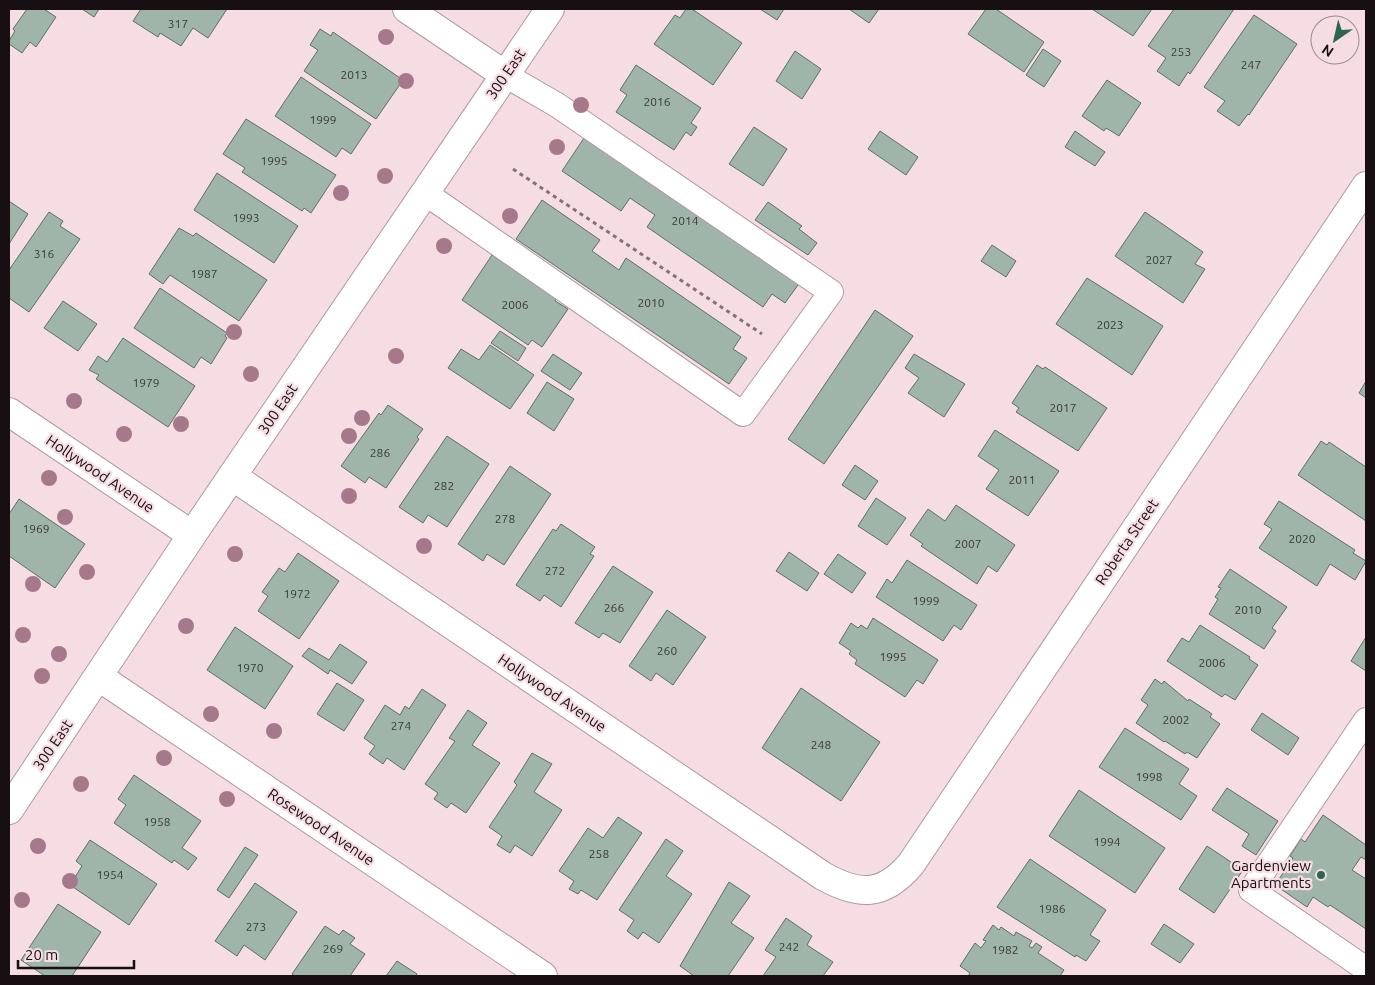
<svg xmlns="http://www.w3.org/2000/svg" width="1375" height="985" font-family="Ubuntu,sans-serif">
  <rect width="100%" height="100%" fill="#f6dde4"/>
  <path fill="#9fb5aa" stroke="#5b7066" d="M27,9h17l12,8 -20,30 -6,-5 -8,11 -13,-9v-3l6,-10 -2,-2z
    M82,9h17l-5,8z
    M141,9h86l-19,29 -15,-10 -12,18 -21,-13 -2,4 -25,-16z
    M686,9h6l50,34 -29,42 -59,-41 21,-29 5,3z
    M760,9h24l-7,11z
    M849,9h30l-10,14z
    M986,9h10l48,33 -20,30 -56,-38z
    M1092,9h60l-19,27z
    M1174,9h60l-44,65 -2,-2 -9,14 -22,-15 9,-13 -18,-12z
    M1254,15l43,29 -48,71 -1,-1 -9,12 -22,-15 8,-10 -21,-14z
    M320,29l11,7 2,-4 70,48 -27,39 -72,-48 14,-21 -8,-5z
    M1043,49l18,12 -17,26 -18,-12z
    M795,51l26,18 -19,30 -26,-18z
    M636,65l65,43 -10,15 6,4 -6,9 -5,-4 -12,18 -58,-38 11,-17 -7,-5z
    M301,77l70,47 -20,30 -9,-6 -6,9 -61,-41z
    M1107,80l34,23 -22,33 -13,-8 -2,3 -22,-15z
    M246,119l90,56 -25,38 -7,-5 -2,3 -60,-39 3,-4 -22,-14z
    M754,127l33,22 -24,37 -34,-22z
    M880,131l38,26 -12,18 -38,-26z
    M1075,131l30,21 -10,14 -30,-19z
    M588,132l215,146 -18,25 -13,-9 -9,13 -116,-80 8,-12 -25,-17 -9,13 -59,-40z
    M217,173l81,53 -24,37 -80,-53z
    M542,200l58,40 -8,11 27,19 7,-12 115,79 -8,12 14,9 -18,26 -213,-145z
    M9,201l19,13 -19,30z
    M768,202l34,24 -3,3 18,14 -9,12 -53,-35z
    M49,212l14,9 -3,5 20,13 -51,73 -20,-14v-28z
    M1145,212l58,40 -8,12 10,5 -22,34 -68,-47z
    M179,228l14,8 3,-3 71,47 -28,41 -69,-46 -7,9 -14,-10z
    M992,245l24,16 -10,16 -25,-16z
    M492,255l65,43 -2,3 13,8 -26,38 -10,-7 -4,5 -66,-45z
    M1087,278l76,48 -31,49 -76,-51z
    M160,288l67,45 -2,3 2,2 -16,26 -10,-7 -7,11 -60,-40z
    M63,301l34,23 -19,27 -34,-23z
    M875,310l38,26 -89,128 -36,-25z
    M500,331l26,17 -8,13 -27,-18z
    M123,338l72,48 -27,41 -72,-48 3,-4 -10,-5 9,-14 9,6z
    M490,345l44,30 -24,34 -62,-41 13,-19 18,11z
    M553,354l29,19 -12,17 -29,-19z
    M914,354l51,30 -21,33 -36,-24 11,-15 -14,-10z
    M1037,365l6,4 2,-2 62,41 -29,43 -62,-39 3,-4 -7,-5z
    M1366,381v17l-7,-5z
    M547,382l27,17 -20,32 -27,-18z
    M388,405l35,24 -6,8 2,2 -33,49 -17,-11 -4,6 -24,-17 38,-53 2,2z
    M995,430l64,41 -31,45 -42,-27 13,-19 -21,-14z
    M447,436l42,28 -42,63 -19,-12 -5,8 -24,-16z
    M1321,441l6,4 2,-3 37,25v54l-68,-46z
    M855,465l23,16 -13,19 -23,-15z
    M510,466l41,28 -47,71 -17,-11 -4,7 -25,-17z
    M876,498l30,20 -19,27 -29,-19z
    M19,499l66,45 -30,44 -46,-32v-42z
    M1279,501l76,49 -2,3 13,8 -11,19 -25,-16 -13,22 -58,-38 13,-19 -8,-5z
    M956,505l59,40 -18,27 -9,-6 -11,18 -56,-38 2,-2 -13,-9 18,-26 17,12z
    M561,524l34,23 -5,7 4,2 -33,51 -17,-12 -4,6 -24,-16 37,-56 3,2z
    M789,552l30,21 -12,18 -31,-20z
    M298,553l41,28 -40,58 -41,-28 10,-15 -6,-4 17,-24 6,4z
    M838,554l28,19 -14,20 -28,-19z
    M907,560l70,45 -16,25 -7,-5 -11,16 -67,-44 11,-18 5,4z
    M613,566l40,26 -33,51 -17,-10 -4,5 -24,-15z
    M1230,569l57,38 -15,21 4,3 -12,18 -55,-35 9,-15 -3,-2 6,-9 -3,-1z
    M667,610l39,27 -33,48 -17,-12 -5,8 -22,-15z
    M873,618l65,42 -15,24 -6,-4 -12,17 -50,-33 2,-4 -8,-6 2,-3 -12,-8 12,-20 7,5 3,-3 6,4z
    M1200,625l50,32 -1,2 9,6 -23,35 -10,-6 -3,3 -55,-36 15,-23 7,4z
    M235,627l58,39 -28,43 -58,-39z
    M1366,637v34l-15,-10z
    M340,644l27,18 -15,22 -22,-14 -2,4 -26,-18 7,-8 20,12z
    M1155,679l7,5 2,-3 24,20 1,-2 23,15 -2,3 10,7 -23,34 -10,-6 -2,2 -20,-13 -1,1 -28,-19 12,-18 -7,-5z
    M337,683l27,17 -20,31 -27,-17z
    M801,688l79,54 -39,59 -79,-53z
    M422,689l24,16 -42,65 -17,-12 -4,6 -14,-10 6,-8 -11,-8 21,-33 15,10 5,-9 4,3z
    M468,710l19,13 -15,22 28,18 -34,50 -15,-10 -4,5 -13,-9 4,-6 -13,-9 30,-43 -6,-3z
    M1262,713l37,25 -11,17 -37,-25z
    M1125,728l64,41 -10,15 18,12 -16,24 -82,-53z
    M532,753l20,11 -18,28 28,18 -30,46 -17,-11 -5,8 -13,-8 5,-9 -13,-9 28,-42 -3,-3z
    M134,775l67,46 -19,27 15,10 -9,12 -14,-10 -2,3 -58,-40 12,-18 -8,-6z
    M1227,788l51,33 -22,34 -14,-9 7,-12 -37,-24z
    M1079,790l86,58 -30,45 -86,-57z
    M1323,815l43,30v15l-5,-3 -9,13 14,9v50l-36,-24 -2,2 -15,-10 -6,10 -32,-22 18,-27 -3,-2 11,-17 4,3z
    M618,817l24,16 -45,67 -16,-10 -3,4 -9,-5 5,-8 -15,-10 29,-43 15,10z
    M666,839l17,12 -17,25 26,18 -33,49 -16,-11 -5,7 -11,-8 7,-11 -15,-10z
    M90,840l67,44 -28,41 -59,-40 12,-19 -6,-5z
    M1207,846l36,24 -29,43 -35,-24z
    M245,847l13,8 -29,43 -12,-8z
    M1030,859l76,51 -16,25 10,6 -14,20 -10,-6 -1,2 -78,-50z
    M729,882l21,14 -19,27 23,15 -26,38h-34l-14,-10z
    M255,883l42,29 -32,48 -21,-15 -7,11 -22,-15z
    M58,904l43,28 -29,44h-27l-24,-16z
    M786,918l26,18 -5,9 26,17 -10,14h-60l13,-19 -11,-7z
    M1164,924l30,20 -14,19 -29,-19z
    M993,925l6,5 2,-3 13,9 2,-4 16,9 -3,5 3,2 4,-5 6,4 -4,6 26,17 -4,6h-92l2,-3 -10,-7 15,-23 6,5 5,-7 -3,-1z
    M325,926l14,9 4,-5 12,8 -5,6 15,10 -15,22h-55l-3,-2z
    M397,961l20,13 -1,2h-30z"/>
  <g fill="none" stroke-linecap="round" stroke-linejoin="round">
    <defs>
      <path id="service" d="M425,193l318,221 88,-122 -274,-187 -52,-30
        M1366,720l-115,170 115,79"/>
      <path id="minor" d="M407,9l98,66
        M9,412l183,123
        M232,476l591,400c36,20 60,21 88,-12l455,-678
        M99,677l444,299"/>
      <path id="tertiary" d="M9,810l183,-275 358,-526"/>
    </defs>
    <use href="#service" stroke="#b099a0" stroke-width="26"/>
    <use href="#minor" stroke="#b099a0" stroke-width="30"/>
    <use href="#tertiary" stroke="#b099a0" stroke-width="30"/>
    <path stroke="#837377" stroke-width="3" stroke-dasharray="4 4" stroke-linecap="butt" d="M513,169l249,165"/>
    <use href="#service" stroke="#fff" stroke-width="24"/>
    <use href="#minor" stroke="#fff" stroke-width="28"/>
    <use href="#tertiary" stroke="#fff" stroke-width="28"/>
  </g>
  <g fill="#a6798a">
    <circle cx="386" cy="37" r="8"/>
    <circle cx="406" cy="81" r="8"/>
    <circle cx="581" cy="105" r="8"/>
    <circle cx="557" cy="147" r="8"/>
    <circle cx="385" cy="176" r="8"/>
    <circle cx="341" cy="193" r="8"/>
    <circle cx="510" cy="216" r="8"/>
    <circle cx="444" cy="246" r="8"/>
    <circle cx="234" cy="332" r="8"/>
    <circle cx="396" cy="356" r="8"/>
    <circle cx="251" cy="374" r="8"/>
    <circle cx="74" cy="401" r="8"/>
    <circle cx="362" cy="418" r="8"/>
    <circle cx="181" cy="424" r="8"/>
    <circle cx="124" cy="434" r="8"/>
    <circle cx="349" cy="436" r="8"/>
    <circle cx="49" cy="478" r="8"/>
    <circle cx="349" cy="496" r="8"/>
    <circle cx="65" cy="517" r="8"/>
    <circle cx="424" cy="546" r="8"/>
    <circle cx="235" cy="554" r="8"/>
    <circle cx="87" cy="572" r="8"/>
    <circle cx="33" cy="584" r="8"/>
    <circle cx="186" cy="626" r="8"/>
    <circle cx="23" cy="635" r="8"/>
    <circle cx="59" cy="654" r="8"/>
    <circle cx="42" cy="676" r="8"/>
    <circle cx="211" cy="714" r="8"/>
    <circle cx="274" cy="731" r="8"/>
    <circle cx="164" cy="758" r="8"/>
    <circle cx="81" cy="784" r="8"/>
    <circle cx="227" cy="799" r="8"/>
    <circle cx="38" cy="846" r="8"/>
    <circle cx="70" cy="881" r="8"/>
    <circle cx="22" cy="900" r="8"/>
  </g>
  <circle fill="#2c6650" stroke="#f6dde4" stroke-width="2" cx="1321" cy="875" r="5"/>
  <g text-anchor="middle" stroke-width="4.5" stroke-linejoin="round" paint-order="stroke">
    <g font-size="12" fill="#393837">
      <text x="178" y="28">317</text>
      <text x="1181" y="56">253</text>
      <text x="1251" y="69">247</text>
      <text x="354" y="79">2013</text>
      <text x="657" y="106">2016</text>
      <text x="323" y="124">1999</text>
      <text x="274" y="165">1995</text>
      <text x="246" y="222">1993</text>
      <text x="685" y="225">2014</text>
      <text x="44" y="258">316</text>
      <text x="1159" y="264">2027</text>
      <text x="204" y="278">1987</text>
      <text x="651" y="307">2010</text>
      <text x="515" y="309">2006</text>
      <text x="1110" y="329">2023</text>
      <text x="146" y="387">1979</text>
      <text x="1063" y="412">2017</text>
      <text x="380" y="457">286</text>
      <text x="1022" y="484">2011</text>
      <text x="444" y="490">282</text>
      <text x="505" y="523">278</text>
      <text x="36" y="533">1969</text>
      <text x="1302" y="543">2020</text>
      <text x="968" y="548">2007</text>
      <text x="555" y="575">272</text>
      <text x="297" y="598">1972</text>
      <text x="926" y="605">1999</text>
      <text x="614" y="612">266</text>
      <text x="1248" y="614">2010</text>
      <text x="667" y="655">260</text>
      <text x="893" y="661">1995</text>
      <text x="1212" y="667">2006</text>
      <text x="250" y="672">1970</text>
      <text x="1176" y="724">2002</text>
      <text x="401" y="730">274</text>
      <text x="821" y="749">248</text>
      <text x="1149" y="781">1998</text>
      <text x="157" y="826">1958</text>
      <text x="1107" y="846">1994</text>
      <text x="599" y="858">258</text>
      <text x="110" y="879">1954</text>
      <text x="1052" y="913">1986</text>
      <text x="256" y="931">273</text>
      <text x="789" y="951">242</text>
      <text x="333" y="953">269</text>
      <text x="1005" y="954">1982</text>
    </g>
    <g font-size="15" fill="#170f11" stroke="#f6dde4">
      <text transform="translate(506 74) rotate(-56)" y="5">300 East</text>
      <text transform="translate(278 409) rotate(-56)" y="5">300 East</text>
      <text transform="translate(100 474) rotate(34)" y="5">Hollywood Avenue</text>
      <text transform="translate(1127 542) rotate(-56)" y="5">Roberta Street</text>
      <text transform="translate(552 693) rotate(34)" y="5">Hollywood Avenue</text>
      <text transform="translate(53 745) rotate(-56)" y="5">300 East</text>
      <text transform="translate(321 827) rotate(34)" y="5">Rosewood Avenue</text>
    </g>
    <g font-size="15" fill="#170f11" stroke="#f6dde4" text-anchor="end">
      <text x="1311" y="871">Gardenview<tspan x="1311" dy="17">Apartments</tspan></text>
    </g>
  </g>
  <rect width="1375" height="985" fill="none" stroke="#170f11" stroke-width="20"/>
  <g transform="translate(1335 40) rotate(214)"><circle r="24" fill="#f6dde4" stroke="#9d8b90"/>
  <path d="M0-4L9 19L0 12L-9 19Z" fill="#2c6650"/>
  <text y="-8" font-size="14" font-weight="bold" text-anchor="middle" fill="#170f11">N</text>
  </g>
  <path d="M18 960v8h116v-8" fill="none" stroke="#170f11" stroke-width="2.5"/>
  <text x="25" y="960" font-size="15" fill="#170f11" stroke="#f6dde4" stroke-width="4" paint-order="stroke">20 m</text>
</svg>
